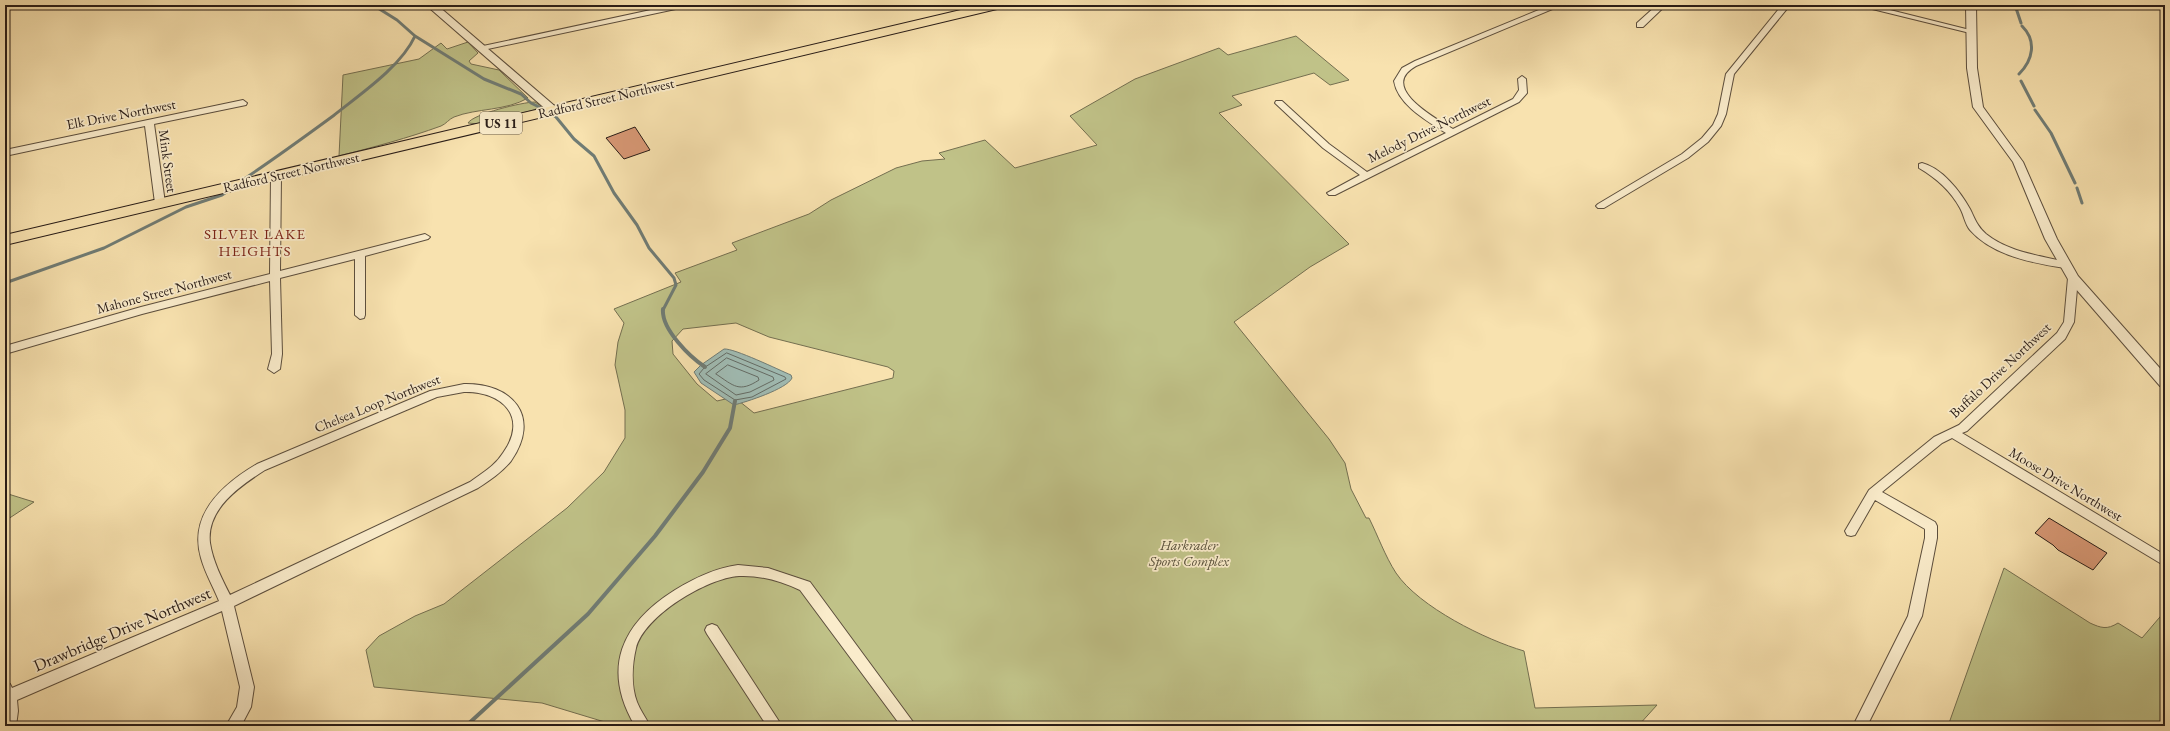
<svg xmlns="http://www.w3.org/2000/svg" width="2170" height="731" font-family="'EB Garamond',serif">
  <rect width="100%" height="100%" fill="#f8e2af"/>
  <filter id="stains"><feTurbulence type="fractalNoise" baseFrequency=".005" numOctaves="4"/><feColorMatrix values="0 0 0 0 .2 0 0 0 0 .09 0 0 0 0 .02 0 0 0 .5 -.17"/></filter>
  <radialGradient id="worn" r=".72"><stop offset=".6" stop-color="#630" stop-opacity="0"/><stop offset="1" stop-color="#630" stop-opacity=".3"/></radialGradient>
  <path fill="#c0c288" stroke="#746f50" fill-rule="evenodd" d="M1296,36l53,44 -19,5 -16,-12 -82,23 10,9 -23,8 130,131 -39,23 -76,55 95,117 16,24 6,26 15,29h3c9,18 16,38 27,55 23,34 90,67 128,78l11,57 122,-3 -19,21h-1020l-76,-23 -168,-16 -8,-37 13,-14 36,-20 29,-12 123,-96 37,-36 21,-34v-28l-10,-45 3,-23 6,-19 -10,-14 67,-27 -6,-9 62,-23 -5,-7 77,-29 22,-14 65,-32 26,-7 23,-2 -6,-6 46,-13 30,28 82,-23 -27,-29 65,-37 84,-31 9,7zM736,323l33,14 119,30 6,4 -1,7 -139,35 -20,-16 -17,4 -20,-17 -24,-30 -1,-13 11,-12z
    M468,42l10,11 -9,8 2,3 28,6 29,28c-22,13 -51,10 -74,19 -5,2 -8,7 -13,9 -33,12 -67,21 -102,30l4,-81 76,-16 22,-16 6,6z
    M535,102l6,4 -7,4 -55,14 -11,-1c5,-9 55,-21 67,-21z
    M5,493l29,9 -29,19z
    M2004,568l86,55c11,5 17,7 28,0l24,15 23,-27v115h-217z"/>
  <path fill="#a0bcb4" stroke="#707c75" d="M724,349c10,-1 55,21 67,26l1,3c-5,11 -46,24 -58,27l-33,-22 -7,-11 7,-7z"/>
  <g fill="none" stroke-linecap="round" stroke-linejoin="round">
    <path stroke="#646c66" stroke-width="1" d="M727,353l58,24 1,2 -34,18 -17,3 -31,-20 -5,-6 5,-6z
      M727,358l46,19 1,3 -24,12 -14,3 -30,-21z
      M728,365l30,12 1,3c-20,13 -25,6 -43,-6z"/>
    <path stroke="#707c75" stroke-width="3" d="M373,5l24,15 18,16 69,43 37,15 10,9 14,7
      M2015,5l6,18
      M2019,74c14,-14 18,-33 3,-48
      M2021,81l13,25
      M2035,110l16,23 24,50
      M550,113l6,4 18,22 20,17 20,37 23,32 12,23 25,30 2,7 -13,25
      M241,181c32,-21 62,-43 92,-65 26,-21 68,-49 82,-80
      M2077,188l5,15
      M5,283l99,-35 82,-41 36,-12 6,-4"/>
    <path stroke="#707c75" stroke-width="4" d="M663,309c-2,20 27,48 42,58
      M466,726l122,-112 67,-78 48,-64 27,-44 5,-27"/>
  </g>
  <path fill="#d89875" stroke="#281c17" d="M635,127l15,23 -26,9 -18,-21z
    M2049,518l58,35 -14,17 -35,-20 -5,-5 -18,-12z"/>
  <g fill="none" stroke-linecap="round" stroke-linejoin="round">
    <defs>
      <path id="minor" d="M674,5h15l-4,2 -202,43 -4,-2 4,-2z
        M1551,5h11l-146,61c-38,21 19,52 37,63l60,-30 6,-9 -1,-11 4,-3 4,3 1,14 -8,9 -184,93h-6l-2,-2 33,-18 -37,-27 -48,-45 1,-2h6l47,43 38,28 79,-39c-19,-12 -48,-28 -52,-52l8,-13 13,-7z
        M1657,5h9l-23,22h-6v-4z
        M1782,5h8l-56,69 -8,40 -5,12 -13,16 -20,16 -84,50h-6l-2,-2 2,-2 84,-50 20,-16 11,-13 5,-11 8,-40z
        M1856,5h14l104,26 -4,2z
        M243,100l4,3 -1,2 -92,19 11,79 -5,3 -5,-3 -10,-77 -140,30v-6z
        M1922,163c20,5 38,28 48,46 5,10 7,17 16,25 24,19 54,21 83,29l1,2 -1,2 -4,1c-32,-5 -72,-12 -95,-38 -5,-6 -6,-15 -10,-22 -10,-18 -24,-30 -41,-40v-4z
        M276,173l5,3 -1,95 145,-37 5,3 -2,2 -63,17v59l-1,3 -4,1 -5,-4v-56l-75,19 2,76 -2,15 -6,4 -6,-4 4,-15 -2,-73 -128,33 -137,40v-8l136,-39 129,-33 1,-98z
        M2073,275l5,3 -4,44 -9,17 -98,92 -5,2 203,122v11l-213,-128 -10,5 -60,49 53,30 2,4v12l-15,78 -55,110h-14l55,-110 17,-78v-9l-50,-29 -20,35 -4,1 -4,-1 -2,-4 24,-41 65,-53 25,-12 98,-92 7,-11 4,-44z
        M464,384c48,-1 78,32 47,77 -9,11 -21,19 -33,27l-244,118 20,81 -3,20 -10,19h-15l11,-19 3,-20 -18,-76 -205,89 1,11 -2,15h-11v-44l5,2 2,4 207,-87c-6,-15 -14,-28 -18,-43 -13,-44 22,-74 56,-94l173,-73zM464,392c38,-1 65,25 39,61 -8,13 -21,20 -33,29l-240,113c-8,-16 -17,-33 -20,-52 -4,-34 30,-57 55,-73l172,-73z
        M738,565l30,3 42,14 106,144h-15l-101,-136c-19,-9 -40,-15 -61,-14 -32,2 -95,40 -103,72 -4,17 -5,38 1,54 3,8 9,16 13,24h-15c-34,-58 -13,-103 40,-136 20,-12 40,-22 63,-25z
        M712,624l5,2 65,100h-15l-60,-92 -2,-4 2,-4z"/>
      <path id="tertiary" d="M426,5h11l120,103v4h-8z
        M1966,5h10l1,63 6,39 40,55 34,77 21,37 87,98v14l-5,-2 -91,-105 -24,-42 -32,-77 -40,-55 -6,-39z"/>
      <path id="primary" d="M982,5h21l-6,4 -992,236v-10z"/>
    </defs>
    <use href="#minor" stroke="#5c4e3d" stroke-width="2"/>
    <use href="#tertiary" stroke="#5c4e3d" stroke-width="2"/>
    <use href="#primary" stroke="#281c17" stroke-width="2"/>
    <use href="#minor" fill="#faeccb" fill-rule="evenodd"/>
    <use href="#tertiary" fill="#faeccb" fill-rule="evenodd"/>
    <use href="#primary" fill="#f8e2af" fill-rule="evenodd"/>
  </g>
  <g text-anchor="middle" stroke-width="3.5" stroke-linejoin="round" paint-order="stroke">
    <rect fill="#faeccb" stroke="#675a4d" stroke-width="1" x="480" y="112" width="42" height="22" rx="3"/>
    <g font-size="13" font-weight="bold" fill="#281c17">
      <text x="501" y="128">US 11</text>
    </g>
    <g font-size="14" fill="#281c17" stroke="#faeccb">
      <text transform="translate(606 98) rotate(-13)" y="5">Radford Street Northwest</text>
      <text transform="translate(121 114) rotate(-11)" y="5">Elk Drive Northwest</text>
      <text transform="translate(1429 129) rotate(-26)" y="5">Melody Drive Northwest</text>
      <text transform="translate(168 161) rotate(82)" y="5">Mink Street</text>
      <text transform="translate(291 172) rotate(-13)" y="5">Radford Street Northwest</text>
      <text transform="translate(164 291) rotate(-15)" y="5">Mahone Street Northwest</text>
      <text transform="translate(2000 370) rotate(-43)" y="5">Buffalo Drive Northwest</text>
      <text transform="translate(377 403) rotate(-22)" y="5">Chelsea Loop Northwest</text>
      <text transform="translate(2066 484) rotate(31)" y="5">Moose Drive Northwest</text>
    </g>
    <g font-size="14" font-style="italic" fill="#564e39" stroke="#faeccb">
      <text x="1189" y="550">Harkrader<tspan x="1189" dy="16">Sports Complex</tspan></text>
    </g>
    <g font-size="15" letter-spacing="1" fill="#7a1f14" stroke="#faeccb">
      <text x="255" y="239">SILVER LAKE<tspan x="255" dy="17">HEIGHTS</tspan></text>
    </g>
    <g font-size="17" fill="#281c17" stroke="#faeccb">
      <text transform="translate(122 629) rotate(-23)" y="6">Drawbridge Drive Northwest</text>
    </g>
  </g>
  <rect width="2170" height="731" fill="none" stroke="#f8e2af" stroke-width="20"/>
  <rect x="6" y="6" width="2158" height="719" fill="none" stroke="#281c17" stroke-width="2"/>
  <rect x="10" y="10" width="2150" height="711" fill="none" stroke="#281c17"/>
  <rect width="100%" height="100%" filter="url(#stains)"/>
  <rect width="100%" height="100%" fill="url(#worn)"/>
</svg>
